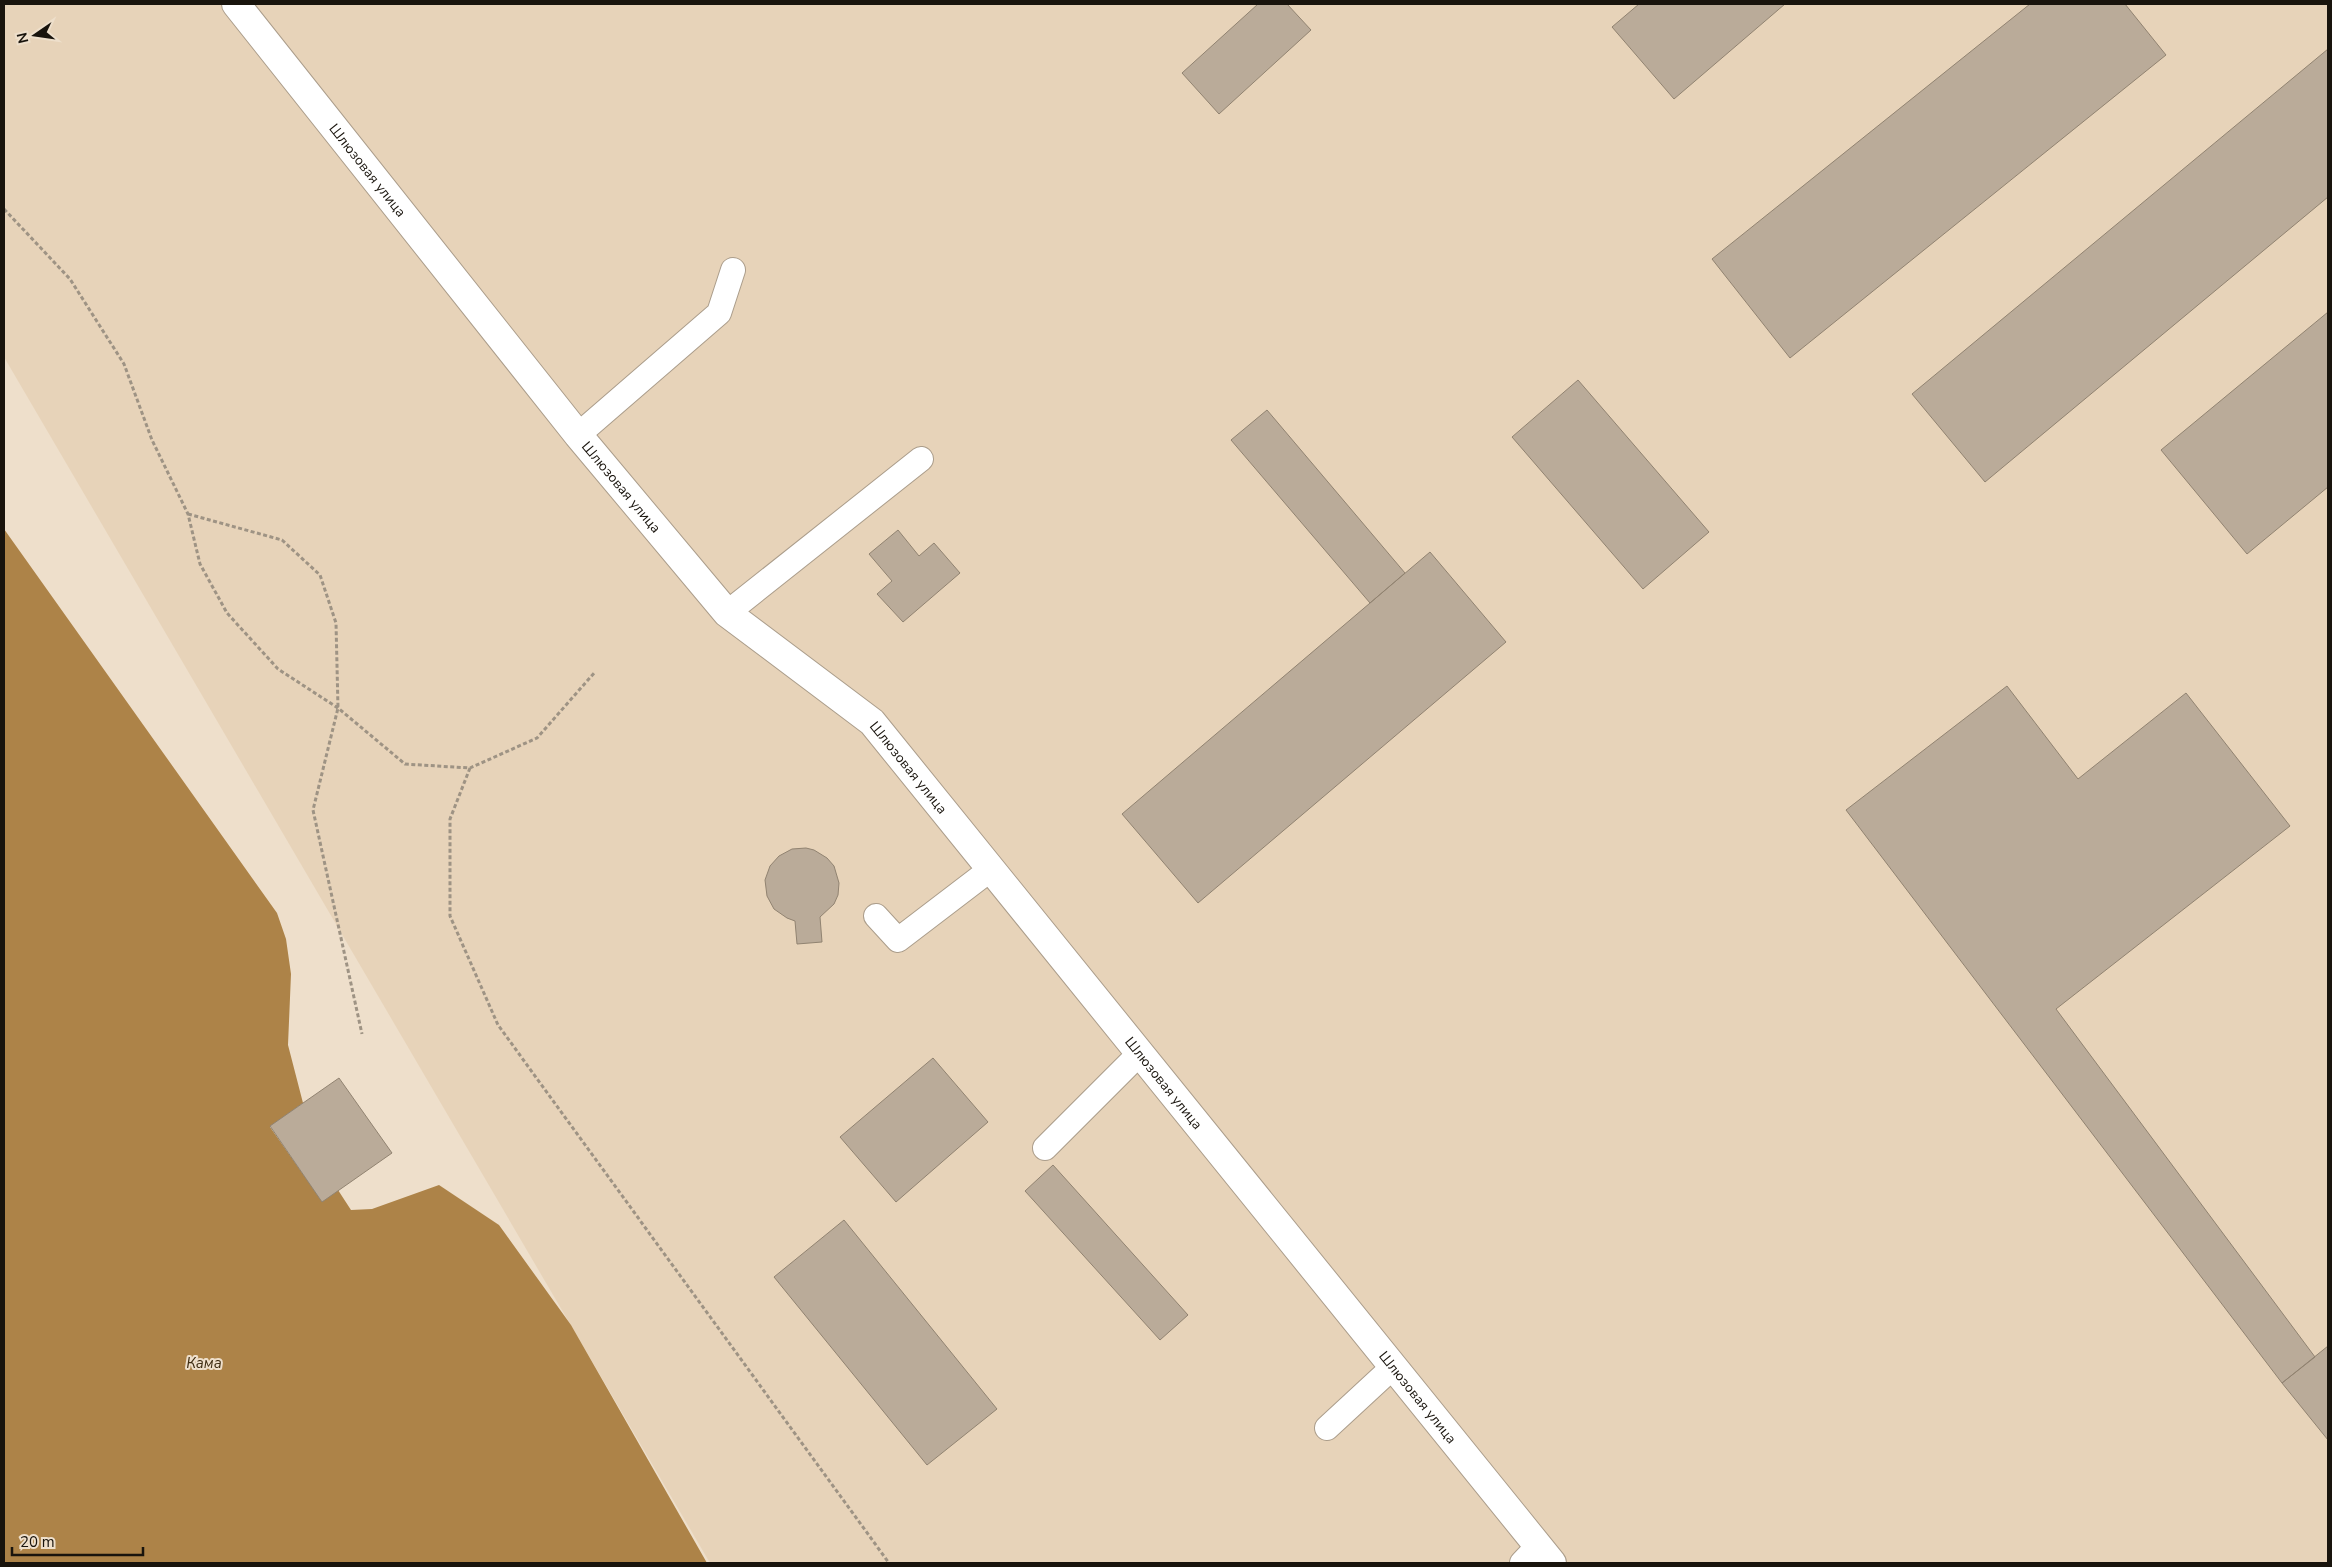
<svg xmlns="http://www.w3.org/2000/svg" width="2332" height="1567" font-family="'Nunito Sans',sans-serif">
  <rect width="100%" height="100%" fill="#eedfcb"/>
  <path fill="#e7d3b9" d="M4,4h2324v1559h-1618l-706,-1206z"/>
  <path fill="#ad8348" d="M4,529l273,384 9,26 5,35 -3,71 15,58 -33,24 52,74 16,-11 13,20 21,-1 67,-24 60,40 72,100 136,238h-703z"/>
  <path fill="#baab99" stroke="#918371" d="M1258,4h29l24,26 -92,84 -37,-41z
    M1639,4h146l-111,95 -62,-72z
    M2030,4h95l41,51 -376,303 -78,-99z
    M2328,49v148l-343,285 -73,-88z
    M2328,312v175l-81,67 -86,-104z
    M1578,380l131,152 -66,57 -131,-152z
    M1267,410l138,163 -35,30 -139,-163z
    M898,530l21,26 15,-13 26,30 -57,49 -26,-28 15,-13 -23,-27z
    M1430,552l76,90 -308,261 -76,-89z
    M2007,686l71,93 108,-86 104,133 -234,183 259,348 -33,26 -436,-573z
    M806,848l8,2 13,8 7,8 5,17 -1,12 -4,9 -14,13 2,25 -25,2 -2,-23 -8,-3 -13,-9 -7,-13 -2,-16 5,-14 9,-10 13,-7z
    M933,1058l55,64 -92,80 -56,-65z
    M339,1078l53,75 -70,49 -52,-76z
    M1053,1165l135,150 -28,25 -135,-149z
    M844,1220l153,189 -70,56 -153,-188z
    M2328,1346v94l-46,-57z"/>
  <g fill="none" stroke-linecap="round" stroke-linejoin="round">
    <defs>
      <path id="lane" d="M578,435l141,-122 14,-43
        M727,613l194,-154
        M876,916l22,24 93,-71
        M1045,1148l95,-95
        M1327,1428l66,-61
        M1522,1563l16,-17"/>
      <g id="secondary">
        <path id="s1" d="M236,4l342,431 149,178 145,109 680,841"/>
      </g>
    </defs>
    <use href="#lane" stroke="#ab9d8b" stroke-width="26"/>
    <use href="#secondary" stroke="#ab9d8b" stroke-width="30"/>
    <path stroke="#9e9384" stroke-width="3" stroke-dasharray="4 2.5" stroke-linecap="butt" d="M4,209l66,70 54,85 28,76 36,74 12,50 27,49 51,56 60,39 67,56 65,4 67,-30 58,-66
      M188,514l94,26 38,35 16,48 2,85 -25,102 49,224
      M470,768l-20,51v97l48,109 391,538"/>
    <use href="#lane" stroke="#fff" stroke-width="24"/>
    <use href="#secondary" stroke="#fff" stroke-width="28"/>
  </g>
  <g text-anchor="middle" stroke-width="4" stroke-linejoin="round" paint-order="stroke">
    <g font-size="14" fill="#19140d" stroke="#eedfcb">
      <text dy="5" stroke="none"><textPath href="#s1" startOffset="212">Шлюзовая улица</textPath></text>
      <text dy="5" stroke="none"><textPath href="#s1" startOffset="618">Шлюзовая улица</textPath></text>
      <text dy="5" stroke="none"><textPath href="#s1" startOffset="1022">Шлюзовая улица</textPath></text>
      <text dy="5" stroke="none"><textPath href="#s1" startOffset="1428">Шлюзовая улица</textPath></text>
      <text dy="5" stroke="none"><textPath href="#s1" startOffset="1832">Шлюзовая улица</textPath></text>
    </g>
    <g font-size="15" font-style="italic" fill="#3f2d12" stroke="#eedfcb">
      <text x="204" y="1368">Кама</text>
    </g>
  </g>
  <rect width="2332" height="1567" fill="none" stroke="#19140d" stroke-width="10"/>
  <g transform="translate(35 35) rotate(257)" stroke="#eedfcb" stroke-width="4" paint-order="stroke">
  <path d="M0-4L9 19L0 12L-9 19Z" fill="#19140d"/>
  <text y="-8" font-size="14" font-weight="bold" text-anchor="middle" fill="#19140d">N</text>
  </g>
  <path d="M12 1547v8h131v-8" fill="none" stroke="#19140d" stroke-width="2.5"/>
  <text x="20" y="1547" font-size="15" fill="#19140d" stroke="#eedfcb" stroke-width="4" paint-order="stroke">20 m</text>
</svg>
